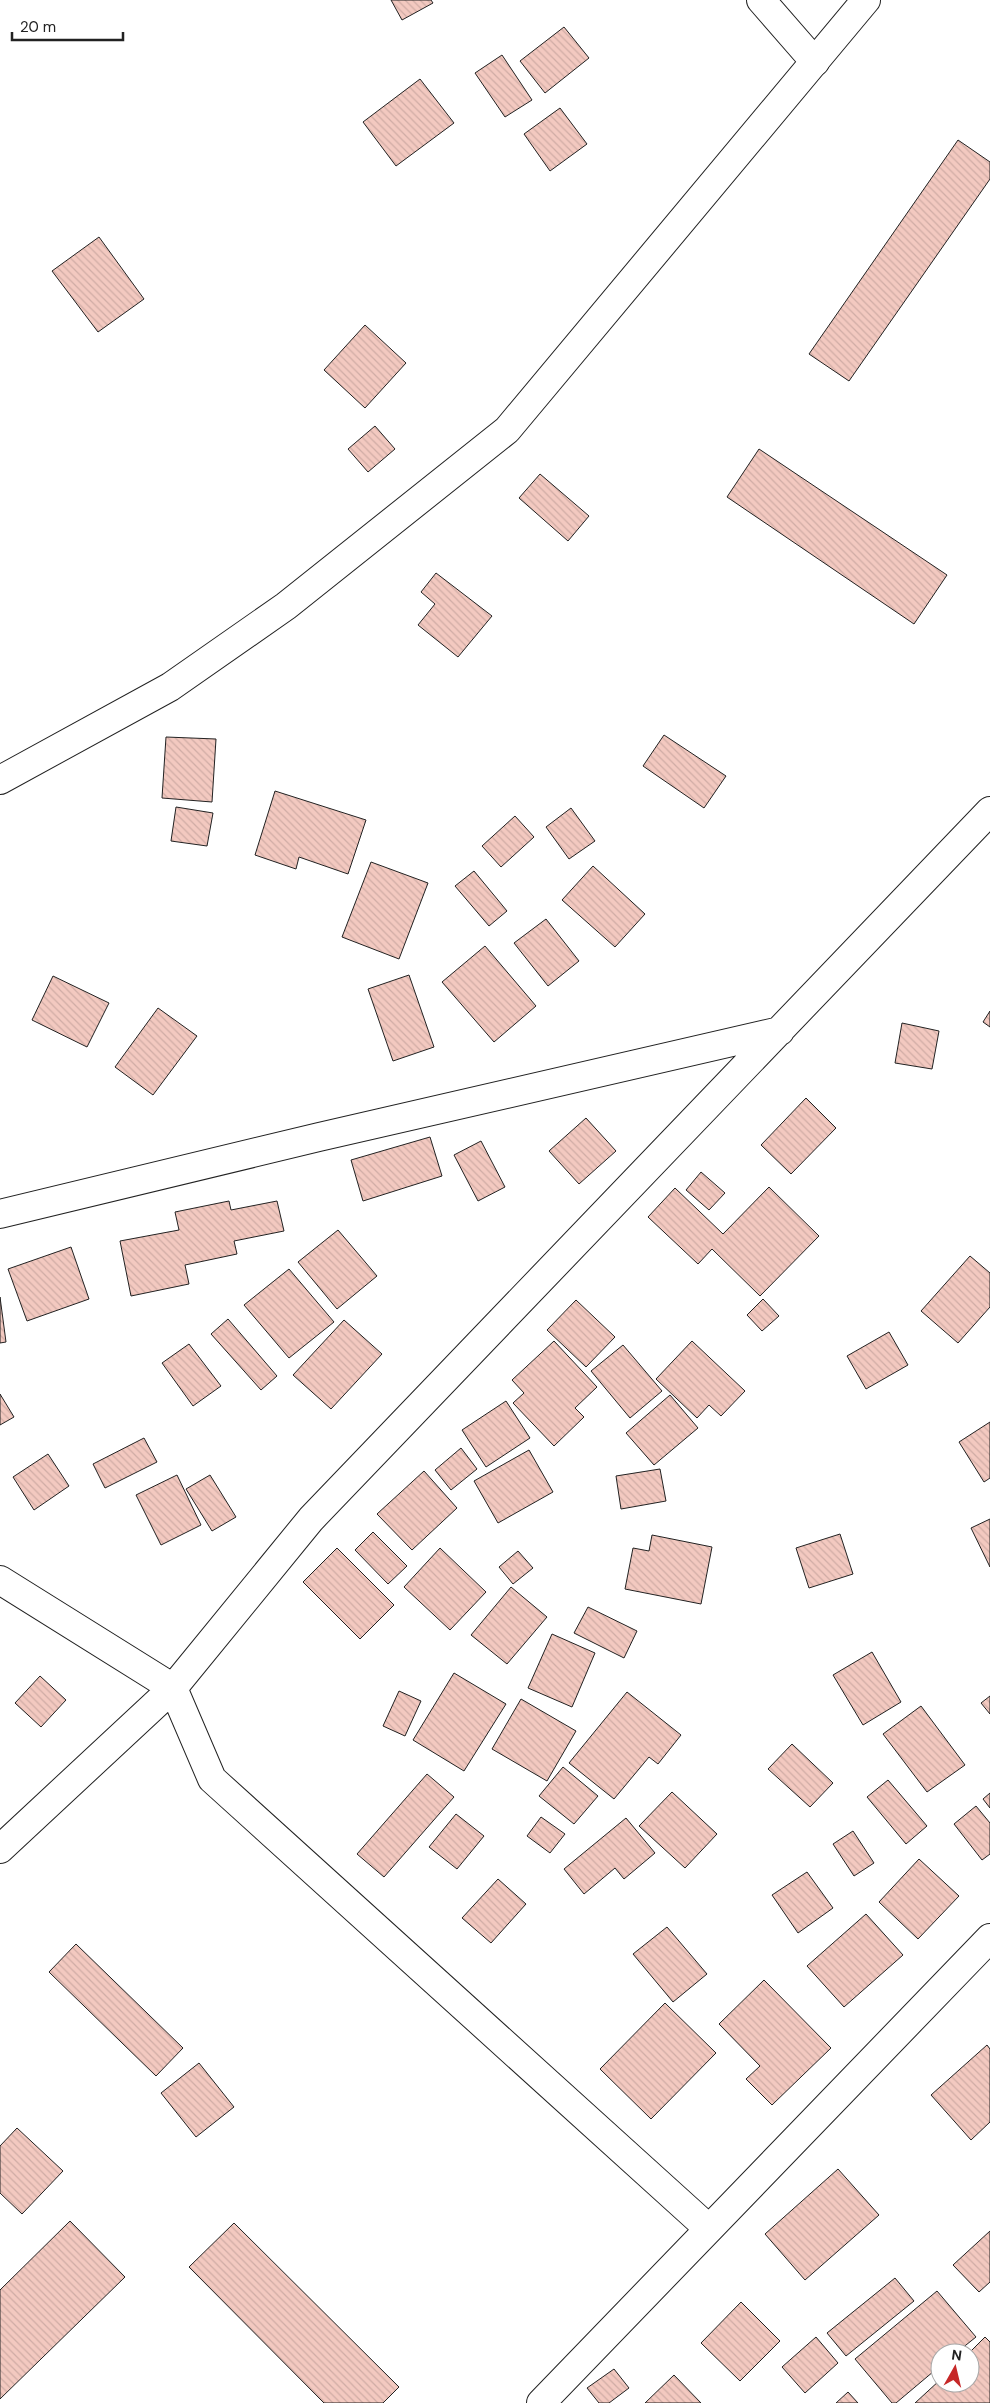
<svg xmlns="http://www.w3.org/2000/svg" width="990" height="2403" font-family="'DM Sans',sans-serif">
  <defs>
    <pattern id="building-back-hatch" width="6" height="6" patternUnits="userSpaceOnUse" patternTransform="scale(1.25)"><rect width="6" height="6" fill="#f3c9c0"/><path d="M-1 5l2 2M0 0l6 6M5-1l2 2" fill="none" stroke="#d0aca5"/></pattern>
  </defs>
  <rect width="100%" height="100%" fill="#fff"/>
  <path fill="url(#building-back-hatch)" stroke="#222" d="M391,0h40l2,3 -31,17z
    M564,27l25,31 -44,35 -25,-32z
    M502,55l30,45 -27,17 -30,-44z
    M420,79l34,44 -58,43 -33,-44z
    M560,108l27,36 -37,27 -26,-37z
    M958,140l32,22v17l-141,202 -40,-27z
    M99,237l45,62 -46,33 -46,-61z
    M365,325l41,38 -41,45 -41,-38z
    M375,426l20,23 -27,23 -20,-23z
    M759,449l188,126 -33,49 -187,-127z
    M540,474l49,42 -21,25 -49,-43z
    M436,573l56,43 -34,41 -40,-32 17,-21 -14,-12z
    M664,735l62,41 -22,32 -61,-42z
    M166,737l50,2 -4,63 -50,-4z
    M275,791l91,29 -18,54 -49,-17 -3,12 -41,-14z
    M176,807l37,6 -6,33 -36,-5z
    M571,808l24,33 -26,18 -23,-32z
    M515,816l19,21 -33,30 -19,-21z
    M371,862l57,21 -29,76 -57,-22z
    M593,866l52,48 -30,33 -53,-47z
    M474,871l33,40 -18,15 -34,-40z
    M546,919l33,42 -31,25 -34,-43z
    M485,946l51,60 -42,36 -52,-60z
    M409,975l25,72 -41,14 -25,-72z
    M53,976l56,27 -22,44 -55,-27z
    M158,1008l39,28 -44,59 -38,-28z
    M990,1011v16l-7,-5z
    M902,1023l37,8 -7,38 -37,-6z
    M806,1098l30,30 -45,46 -30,-29z
    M586,1118l30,33 -37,33 -30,-33z
    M430,1137l12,39 -79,25 -12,-41z
    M481,1141l24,46 -27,14 -24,-46z
    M701,1172l24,21 -16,17 -23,-20z
    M769,1187l50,49 -59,60 -48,-47 -14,15 -50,-47 27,-29 48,46z
    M229,1201l2,9 46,-9 7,30 -50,10 3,13 -52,11 4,19 -58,12 -11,-55 59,-11 -4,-18z
    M338,1230l39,46 -40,33 -39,-47z
    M71,1247l18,52 -62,22 -19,-52z
    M970,1256l20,17v34l-32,36 -37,-32z
    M289,1269l45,53 -45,36 -45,-53z
    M0,1297l6,45 -6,1z
    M763,1299l16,17 -17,15 -15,-16z
    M576,1300l39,37 -29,30 -39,-37z
    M228,1319l49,57 -16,14 -50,-56z
    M344,1320l38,34 -51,55 -38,-34z
    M889,1332l19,33 -42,24 -19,-33z
    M554,1341l43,46 -22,21 9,9 -30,29 -41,-43 11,-10 -12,-13z
    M692,1341l53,50 -24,25 -12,-11 -12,13 -41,-39z
    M189,1344l32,42 -28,20 -31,-43z
    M623,1345l39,46 -32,27 -39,-47z
    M0,1394l14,23 -14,8z
    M670,1395l28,33 -44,37 -28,-32z
    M506,1401l24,37 -44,29 -24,-37z
    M990,1422v56l-6,4 -25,-40z
    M144,1438l13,24 -52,26 -12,-24z
    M461,1448l16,21 -26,21 -16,-20z
    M529,1450l24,42 -55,31 -24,-42z
    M48,1454l21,32 -35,24 -21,-33z
    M660,1469l6,32 -45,8 -5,-33z
    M424,1471l33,37 -45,42 -35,-36z
    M177,1475l24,50 -40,20 -25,-50z
    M210,1475l26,42 -24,14 -26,-42z
    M990,1519v48l-19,-39z
    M373,1532l34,34 -19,18 -33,-34z
    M840,1534l13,40 -44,14 -13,-40z
    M652,1535l60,12 -11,57 -76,-15 8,-41 16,3z
    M337,1548l57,57 -34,34 -57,-57z
    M440,1548l46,44 -36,38 -46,-43z
    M518,1551l15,17 -20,16 -14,-17z
    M511,1587l36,30 -40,47 -36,-29z
    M588,1607l49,24 -13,27 -50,-25z
    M552,1634l43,19 -23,54 -44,-19z
    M872,1652l29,50 -38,23 -30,-50z
    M454,1673l52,31 -42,67 -51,-31z
    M40,1676l26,24 -25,27 -26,-24z
    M399,1691l22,10 -16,35 -22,-10z
    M627,1692l54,43 -23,29 -9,-7 -35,42 -45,-36z
    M990,1696v18l-9,-11z
    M521,1699l55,32 -29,50 -55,-32z
    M921,1706l44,59 -38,27 -44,-58z
    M792,1744l41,39 -23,24 -42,-38z
    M563,1767l35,29 -24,28 -35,-28z
    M427,1774l27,23 -70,80 -27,-23z
    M888,1780l39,46 -21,18 -39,-47z
    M672,1792l45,42 -32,34 -46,-42z
    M990,1793v15l-7,-9z
    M976,1806l14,17v31l-8,6 -28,-36z
    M456,1814l28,22 -27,33 -28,-22z
    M541,1817l24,17 -15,19 -23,-17z
    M626,1818l29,35 -31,26 -9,-11 -31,26 -20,-25z
    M853,1831l21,32 -20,13 -21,-32z
    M919,1859l40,37 -41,43 -39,-37z
    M807,1872l26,36 -35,25 -26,-38z
    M498,1879l28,25 -35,39 -29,-25z
    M866,1914l37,41 -59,52 -37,-41z
    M667,1927l40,47 -34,28 -40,-48z
    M76,1944l107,104 -27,28 -107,-104z
    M764,1980l67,68 -59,57 -26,-26 14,-13 -41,-42z
    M665,2003l51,50 -65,66 -51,-50z
    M987,2045l3,4v73l-19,18 -40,-45z
    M199,2063l35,44 -38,30 -35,-44z
    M17,2128l46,43 -41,43 -22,-21v-47z
    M838,2169l41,46 -74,65 -40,-46z
    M70,2221l55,56 -125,122v-109z
    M234,2223l165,164 -16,16h-59l-135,-136z
    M990,2231v51l-11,10 -26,-27z
    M895,2278l19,23 -68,55 -19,-23z
    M937,2291l39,46 -20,16h-16v13l-44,37h-4l-37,-44z
    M741,2302l39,39 -40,40 -39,-38z
    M816,2337l22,26 -33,30 -23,-26z
    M985,2337l5,5v61h-75l25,-23v3h30l-1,-30z
    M614,2369l15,19 -20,15h-10l-12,-15z
    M674,2375l27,28h-56z
    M848,2392l10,11h-22z"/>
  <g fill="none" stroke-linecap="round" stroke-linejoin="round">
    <defs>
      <path id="minor" d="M761,0l54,62
        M0,1214l319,-77 461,-106
        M0,1580l173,108 39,91 496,449
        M0,1849l173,-161 138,-169 679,-708
        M541,2403l449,-465"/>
      <path id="tertiary" d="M0,780l170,-93 116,-81 221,-176 359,-430"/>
    </defs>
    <use href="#minor" stroke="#222" stroke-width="30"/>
    <use href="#tertiary" stroke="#222" stroke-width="30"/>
    <use href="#minor" stroke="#fff" stroke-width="28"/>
    <use href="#tertiary" stroke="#fff" stroke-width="28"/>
  </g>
  <g transform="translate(955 2368) rotate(8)"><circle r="24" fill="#ffffff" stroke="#a7a7a7"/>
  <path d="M0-4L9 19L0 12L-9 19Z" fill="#c62828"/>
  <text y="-8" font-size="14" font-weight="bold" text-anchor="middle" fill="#222222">N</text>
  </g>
  <path d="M12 32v8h111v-8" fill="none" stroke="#222222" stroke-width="2.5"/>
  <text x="20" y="32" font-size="15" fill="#222222" stroke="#ffffff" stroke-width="4" paint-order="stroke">20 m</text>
</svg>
